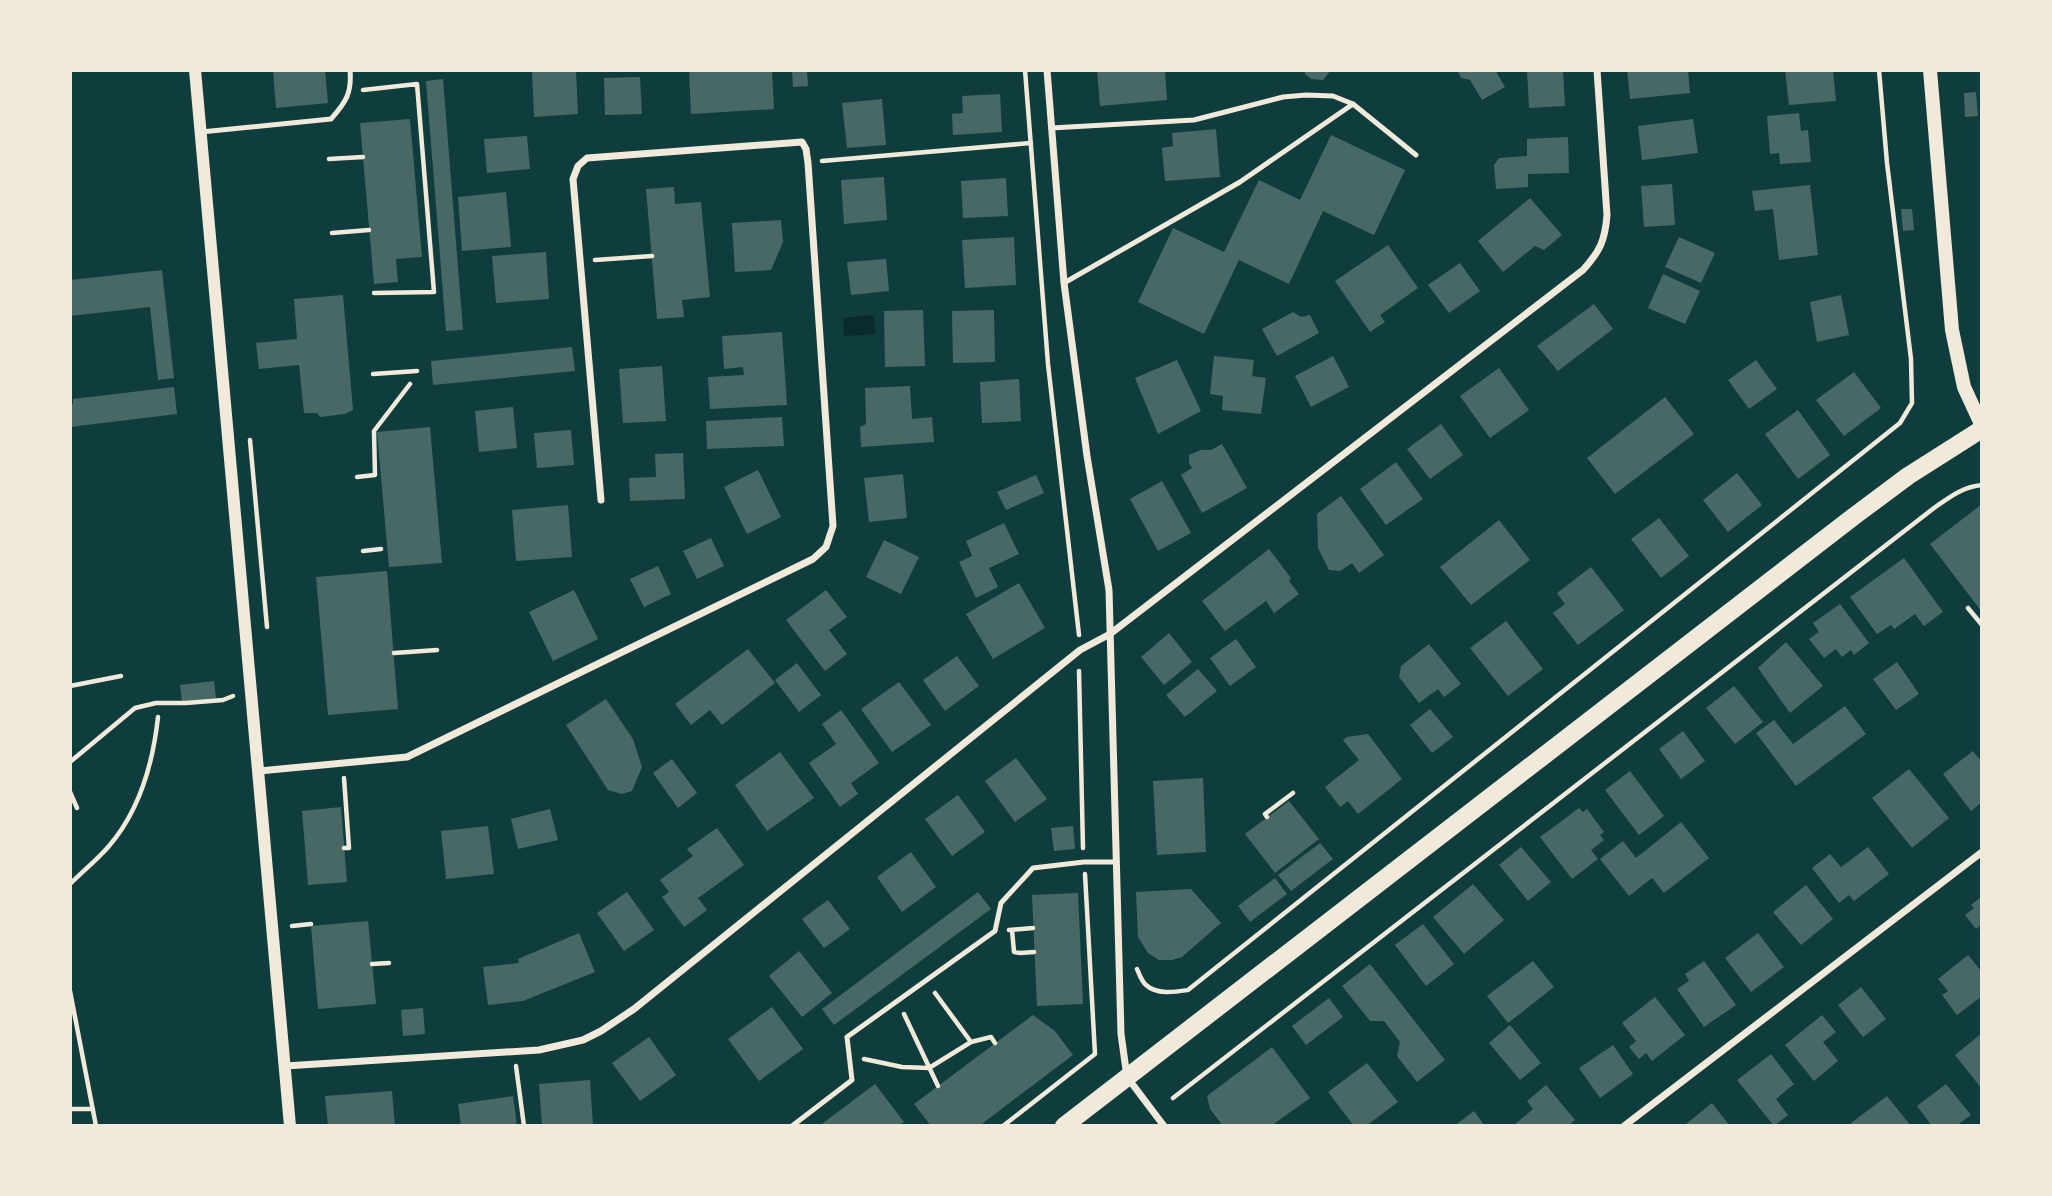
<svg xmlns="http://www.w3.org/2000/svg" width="2052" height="1196" font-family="'Crimson Pro',serif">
  <rect width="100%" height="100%" fill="#0f3d3e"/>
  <path fill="#0a2a2b" d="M874,315l1,19 -31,2 -1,-18z"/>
  <path fill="#486865" d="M273,70h52l3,33 -52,5z
    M532,70h44l2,44 -44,3z
    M689,70h83l2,39 -83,5z
    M792,70h15l1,16 -15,1z
    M1097,70h68l2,30 -67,6z
    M1305,70h26l-8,10 -12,-1 -6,-5z
    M1457,70h38l10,17 -23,13 -12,-20 -9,-2z
    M1527,70h36l2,36 -36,2z
    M1627,70h61l2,23 -60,6z
    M1785,70h48l3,31 -47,4z
    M640,77l2,37 -37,1 -1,-37z
    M443,79l20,251 -17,1 -20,-250z
    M1976,92l2,24 -13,1 -1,-24z
    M1000,94l2,38 -49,3 -1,-21 11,-1 -1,-17z
    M882,99l4,46 -39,3 -5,-45z
    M1799,113l2,18 7,-1 3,32 -31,2 -1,-11 -9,1 -3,-38z
    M410,119l12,138 -26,2 2,23 -24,2 -14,-161z
    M1693,119l5,34 -56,7 -4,-34z
    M1216,129l4,48 -55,4 -3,-33 11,-2 -1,-13z
    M1331,135l74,35 -31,65 -51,-24 -34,73 -50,-24 -35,74 -66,-32 35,-74 51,24 35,-72 41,20z
    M527,136l3,33 -43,4 -3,-34z
    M1568,137l1,36 -41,1v13l-32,2 -2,-24 5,-7 28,-2v-17z
    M884,177l3,43 -43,4 -3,-44z
    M1006,178l2,38 -45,2 -2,-37z
    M1672,184l3,41 -31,2 -3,-41z
    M1810,185l8,70 -39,5 -6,-51 -18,2 -3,-20z
    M674,187l1,17 26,-2 9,95 -28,3 2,17 -27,2 -11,-130z
    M506,192l5,55 -49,4 -4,-54z
    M1530,198l32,37 -18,15 -9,-4 -32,26 -25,-31z
    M1901,209h11l2,21 -11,1z
    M781,220l2,22 -12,28 -36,2 -3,-49z
    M1014,237l2,48 -51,3 -3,-48z
    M1679,237l36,16 -14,30 -36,-16z
    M1388,245l30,43 -38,27 5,7 -15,10 -35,-51z
    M546,252l3,47 -53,4 -4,-47z
    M886,259l3,32 -38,4 -4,-33z
    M1460,263l20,28 -31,22 -21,-28z
    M162,270l12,108 -16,2 -8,-73 -80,9v-36z
    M1663,274l37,17 -15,33 -37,-16z
    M343,295l10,115 -8,4 -25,3 -3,-4h-13l-5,-48 -40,4 -3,-26 41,-4 -3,-40z
    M1841,295l8,40 -32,7 -7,-40z
    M1594,304l19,25 -55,42 -21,-25z
    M923,310l2,56 -40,1 -1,-56z
    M994,310l1,52 -42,1 -1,-52z
    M1293,312l8,5 9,-2 9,18 -42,23 -15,-27z
    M782,332l5,73 -77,4 -2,-32 36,-2 -1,-8 -19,2 -2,-33z
    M572,347l3,24 -142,14 -2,-24z
    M1214,356l40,4 -2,16 14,2 -5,36 -39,-4 1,-14 -13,-2z
    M1333,356l16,31 -38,20 -16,-31z
    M1177,360l24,51 -43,23 -23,-56z
    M1756,360l21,29 -28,20 -21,-29z
    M662,366l4,55 -43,2 -4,-54z
    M1499,368l30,42 -39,28 -30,-42z
    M1854,372l27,36 -37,28 -28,-36z
    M1019,379l2,42 -39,2 -2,-41z
    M910,386l2,33 20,-2 2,25 -73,5 -1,-20 6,-3 -1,-36z
    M174,387l3,27 -107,13v-23h3v-5z
    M1665,397l29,37 -79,60 -28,-36z
    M513,407l4,41 -38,4 -4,-41z
    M1798,410l32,45 -32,24 -33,-45z
    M782,417l2,29 -77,3 -1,-28z
    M1441,424l22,31 -33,24 -23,-30z
    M430,427l12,136 -53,4 -12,-135z
    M571,430l3,35 -37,3 -3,-35z
    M1222,444l25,44 -45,25 -21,-38 11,-7 -3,-5v-8l12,-5h10z
    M683,453l2,46 -55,2 -1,-23 27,-1 -1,-23z
    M1396,462l27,37 -37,26 -26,-36z
    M758,470l23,47 -34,17 -23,-47z
    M1737,473l25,32 -34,27 -25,-32z
    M903,474l4,44 -38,4 -5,-44z
    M1036,475l8,18 -38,17 -9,-18z
    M1162,481l29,52 -33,18 -28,-52z
    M1341,496l43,59 -25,18 -7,-10 -12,8 -11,-1 -11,-22 -1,-34z
    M1982,504v108l-52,-68z
    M568,505l4,52 -56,4 -4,-51z
    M1659,518l30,38 -28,22 -30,-39z
    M1499,520l31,40 -59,45 -31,-38z
    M1004,523l15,31 -30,14 9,19 -22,11 -17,-36 13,-6 -6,-15z
    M711,538l13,28 -27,13 -14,-28z
    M884,540l35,17 -18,37 -35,-17z
    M1269,549l22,29 -2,3 10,13 -25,19 -8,-12 -41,30 -23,-30z
    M1904,558l39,54 -19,14 -9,-12 -21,15 -3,-4 -14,9 -27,-37z
    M658,566l13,28 -27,13 -14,-28z
    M1591,567l33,43 -46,35 -25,-32 12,-9 -8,-11z
    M387,571l11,138 -70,6 -12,-138z
    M1019,583l26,45 -52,31 -27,-45z
    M574,590l24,49 -45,22 -24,-49z
    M826,590l21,27 -18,13 18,24 -22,17 -39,-51z
    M1840,604l29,39 -15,12 -3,-5 -9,7 -6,-8 -12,9 -15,-19 10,-7 -6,-9z
    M1506,621l37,48 -35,27 -38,-48z
    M1169,633l23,29 -28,23 -23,-28z
    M1236,639l20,28 -26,19 -20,-28z
    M1786,642l37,44 -33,27 -32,-45z
    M1429,644l32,40 -17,13 -6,-8 -19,14 -20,-26 2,-11z
    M748,649l27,34 -53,42 -12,-15 -19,15 -16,-21z
    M957,656l22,30 -34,25 -22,-31z
    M1897,662l22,32 -23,16 -23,-31z
    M797,663l24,32 -22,17 -24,-32z
    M1198,669l19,22 -32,26 -19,-22z
    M214,681l2,17 -34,4 -2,-17z
    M899,682l32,43 -39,27 -31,-43z
    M1734,686l29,36 -28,22 -29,-36z
    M606,699l27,40 9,28 -10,24 -10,3 -14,-4 -42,-65z
    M1845,706l21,28 -70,52 -40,-53 18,-13 19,24z
    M1430,709l23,28 -21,16 -22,-28z
    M841,710l38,53 -28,20 7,11 -18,13 -31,-44 27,-19 -14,-20z
    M1683,731l22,30 -24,18 -22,-30z
    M1368,734l34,45 -44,35 -10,-13 -8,6 -15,-20 34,-27 -16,-20 4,-3z
    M1973,751l9,11v40l-11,9 -28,-37z
    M780,752l34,46 -47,33 -32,-46z
    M1016,758l31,41 -32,23 -30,-41z
    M672,759l25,34 -19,15 -25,-35z
    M1909,769l40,49 -37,30 -40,-50z
    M1630,771l34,45 -25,19 -34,-45z
    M1203,778l3,74 -49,3 -4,-74z
    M958,795l27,37 -33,24 -27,-37z
    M1289,801l30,38 -44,34 -30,-39z
    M341,807l6,75 -39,3 -6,-74z
    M1579,808l4,4 4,-3 17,23 -4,3 4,5 -13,10 7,9 -26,20 -32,-42z
    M550,809l8,31 -40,9 -7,-30z
    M1681,822l28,36 -45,35 -12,-15 -23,18 -29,-37 23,-18 13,17z
    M488,826l6,48 -48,5 -5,-48z
    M1073,826l2,23 -21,2 -3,-23z
    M717,828l27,37 -46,33 9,12 -23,17 -22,-30 7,-5 -9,-12 33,-24 -6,-7z
    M1320,843l13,16 -42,32 -13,-16z
    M1521,847l30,35 -23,19 -29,-36z
    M1868,847l21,27 -35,27 -5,-6 -10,8 -27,-35 18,-14 11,13z
    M911,852l25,35 -34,25 -25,-35z
    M1275,878l12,16 -37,28 -12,-16z
    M1473,884l31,36 -40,34 -31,-37z
    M1806,885l27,34 -32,26 -28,-33z
    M1191,889l30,34 -39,34 -10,3h-13l-11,-7 -10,-16 -2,-45z
    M627,892l27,38 -30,21 -27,-38z
    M978,892l13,17 -157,116 -12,-16z
    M1078,893l5,111 -46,2 -5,-111z
    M1982,896v28l-6,5 -11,-14 9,-7 -3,-3z
    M828,900l22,29 -26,19 -22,-29z
    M368,921l8,83 -58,5 -7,-83z
    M1423,924l31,40 -28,22 -31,-41z
    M579,933l16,39 -72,29 -35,4 -5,-38 36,-4 -1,-4z
    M1758,933l26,34 -33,25 -26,-34z
    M799,951l33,42 -30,24 -33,-41z
    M1968,955l14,17v24l-25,19 -15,-20 6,-4 -10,-12z
    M1533,961l21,26 -46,36 -21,-27z
    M1704,961l32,44 -32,22 -27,-38 12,-8 -4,-7z
    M1370,964l75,96 -28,22 -20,-26 3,-14 -16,-21h-14l-28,-35z
    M1861,987l25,32 -23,18 -25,-32z
    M1655,997l30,38 -33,26 -6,-8 -7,6 -10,-12 7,-6 -14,-18z
    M1329,998l14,19 -37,28 -14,-19z
    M772,1007l31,42 -44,32 -31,-42z
    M423,1008l2,26 -22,2 -2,-26z
    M1033,1015l22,16 18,24 -94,71h-48l-17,-22z
    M1822,1015l14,17 -13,10 15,19 -24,20 -29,-36z
    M1510,1025l31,38 -21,17 -31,-37z
    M1982,1033v56l-27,-34z
    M649,1037l27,38 -36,26 -28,-38z
    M1613,1045l20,29 -33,24 -21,-30z
    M1272,1047l38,51 -39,28h-48l-13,-17 -3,-13z
    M1771,1054l23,30 -18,15 12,16 -14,11 -37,-46z
    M1367,1063l31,39 -32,24h-12l-26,-34z
    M590,1080l3,46h-51l-3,-42z
    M875,1084l29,38 -6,4h-79z
    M1946,1084l25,31 -15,11h-24l-15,-20z
    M1546,1085l29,35 -7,6h-55l20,-17 -6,-8z
    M392,1091l3,35h-67l-3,-30z
    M513,1096l4,30h-56l-3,-22z
    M1887,1096l24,30h-57l-3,-3z
    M1712,1103l18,23h-42l-2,-2z
    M1474,1111l11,15h-31z"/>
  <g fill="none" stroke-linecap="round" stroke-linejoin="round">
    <path stroke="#f1e9da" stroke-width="4.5" d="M1025,70l23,294 31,271
      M363,90l54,-6 17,208 -60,1
      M329,159l34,-2
      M822,161l209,-18
      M332,233l37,-3
      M595,260l57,-4
      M373,374l44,-3
      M250,440l17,187
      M357,477l18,-2 -1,-44 36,-47
      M363,551l18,-2
      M1968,608l14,17
      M394,653l43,-3
      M1079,671l4,177
      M70,686l51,-10
      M70,762l65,-54 21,-5h30l37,-3 10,-4
      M344,778l5,70h-5
      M70,792l7,16
      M1267,817l-2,-3 28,-21
      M70,884c13,-13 27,-24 39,-38 31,-36 44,-83 49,-129
      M292,926l19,-2
      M1009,930l24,-2
      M1012,930l2,22 6,1 14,-1
      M372,964l17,-1
      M1137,969c2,5 5,13 9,16 11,10 29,7 42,5l712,-567 12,-20 -1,-44 -24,-196 -8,-93
      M70,991l26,135
      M935,993l36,49
      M904,1014l34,72
      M864,1059l38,8 27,1 42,-26 20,-5 4,6
      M516,1066l8,60
      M1173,1098l761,-590c16,-11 28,-21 48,-23
      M70,1109h23
      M1003,1126l92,-72 -10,-180"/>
    <path stroke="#f1e9da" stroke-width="5" d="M1051,128l143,-8 89,-23 23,-2 27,1 20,8 63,51
      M201,132l130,-13c15,-17 21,-26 19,-49
      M1064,283l176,-101 113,-78
      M792,1126l60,-46 -5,-43 148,-106 6,-28 32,-35 51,-6h31"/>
    <path stroke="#f1e9da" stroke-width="7" d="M1047,70l17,213 23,173 22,134 12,444 6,43 37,49
      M259,771l148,-14 406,-198 13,-12 7,-21 -25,-363 -2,-14 -4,-7 -215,16 -9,8 -5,13 28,321
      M285,1066l254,-16 44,-10 18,-9 33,-22 446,-359 30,-16 473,-364c17,-19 22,-29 24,-55l-10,-145
      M1624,1126l358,-274"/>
    <path stroke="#f1e9da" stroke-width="12" d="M195,70l95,1056"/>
    <path stroke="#f1e9da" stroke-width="14" d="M1930,70l22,260 12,57 18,39"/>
    <path stroke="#f1e9da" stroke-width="18" d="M1064,1126l793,-612 51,-38 74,-47"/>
  </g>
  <rect width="2052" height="1196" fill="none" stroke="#f1e9da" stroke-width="144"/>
</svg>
